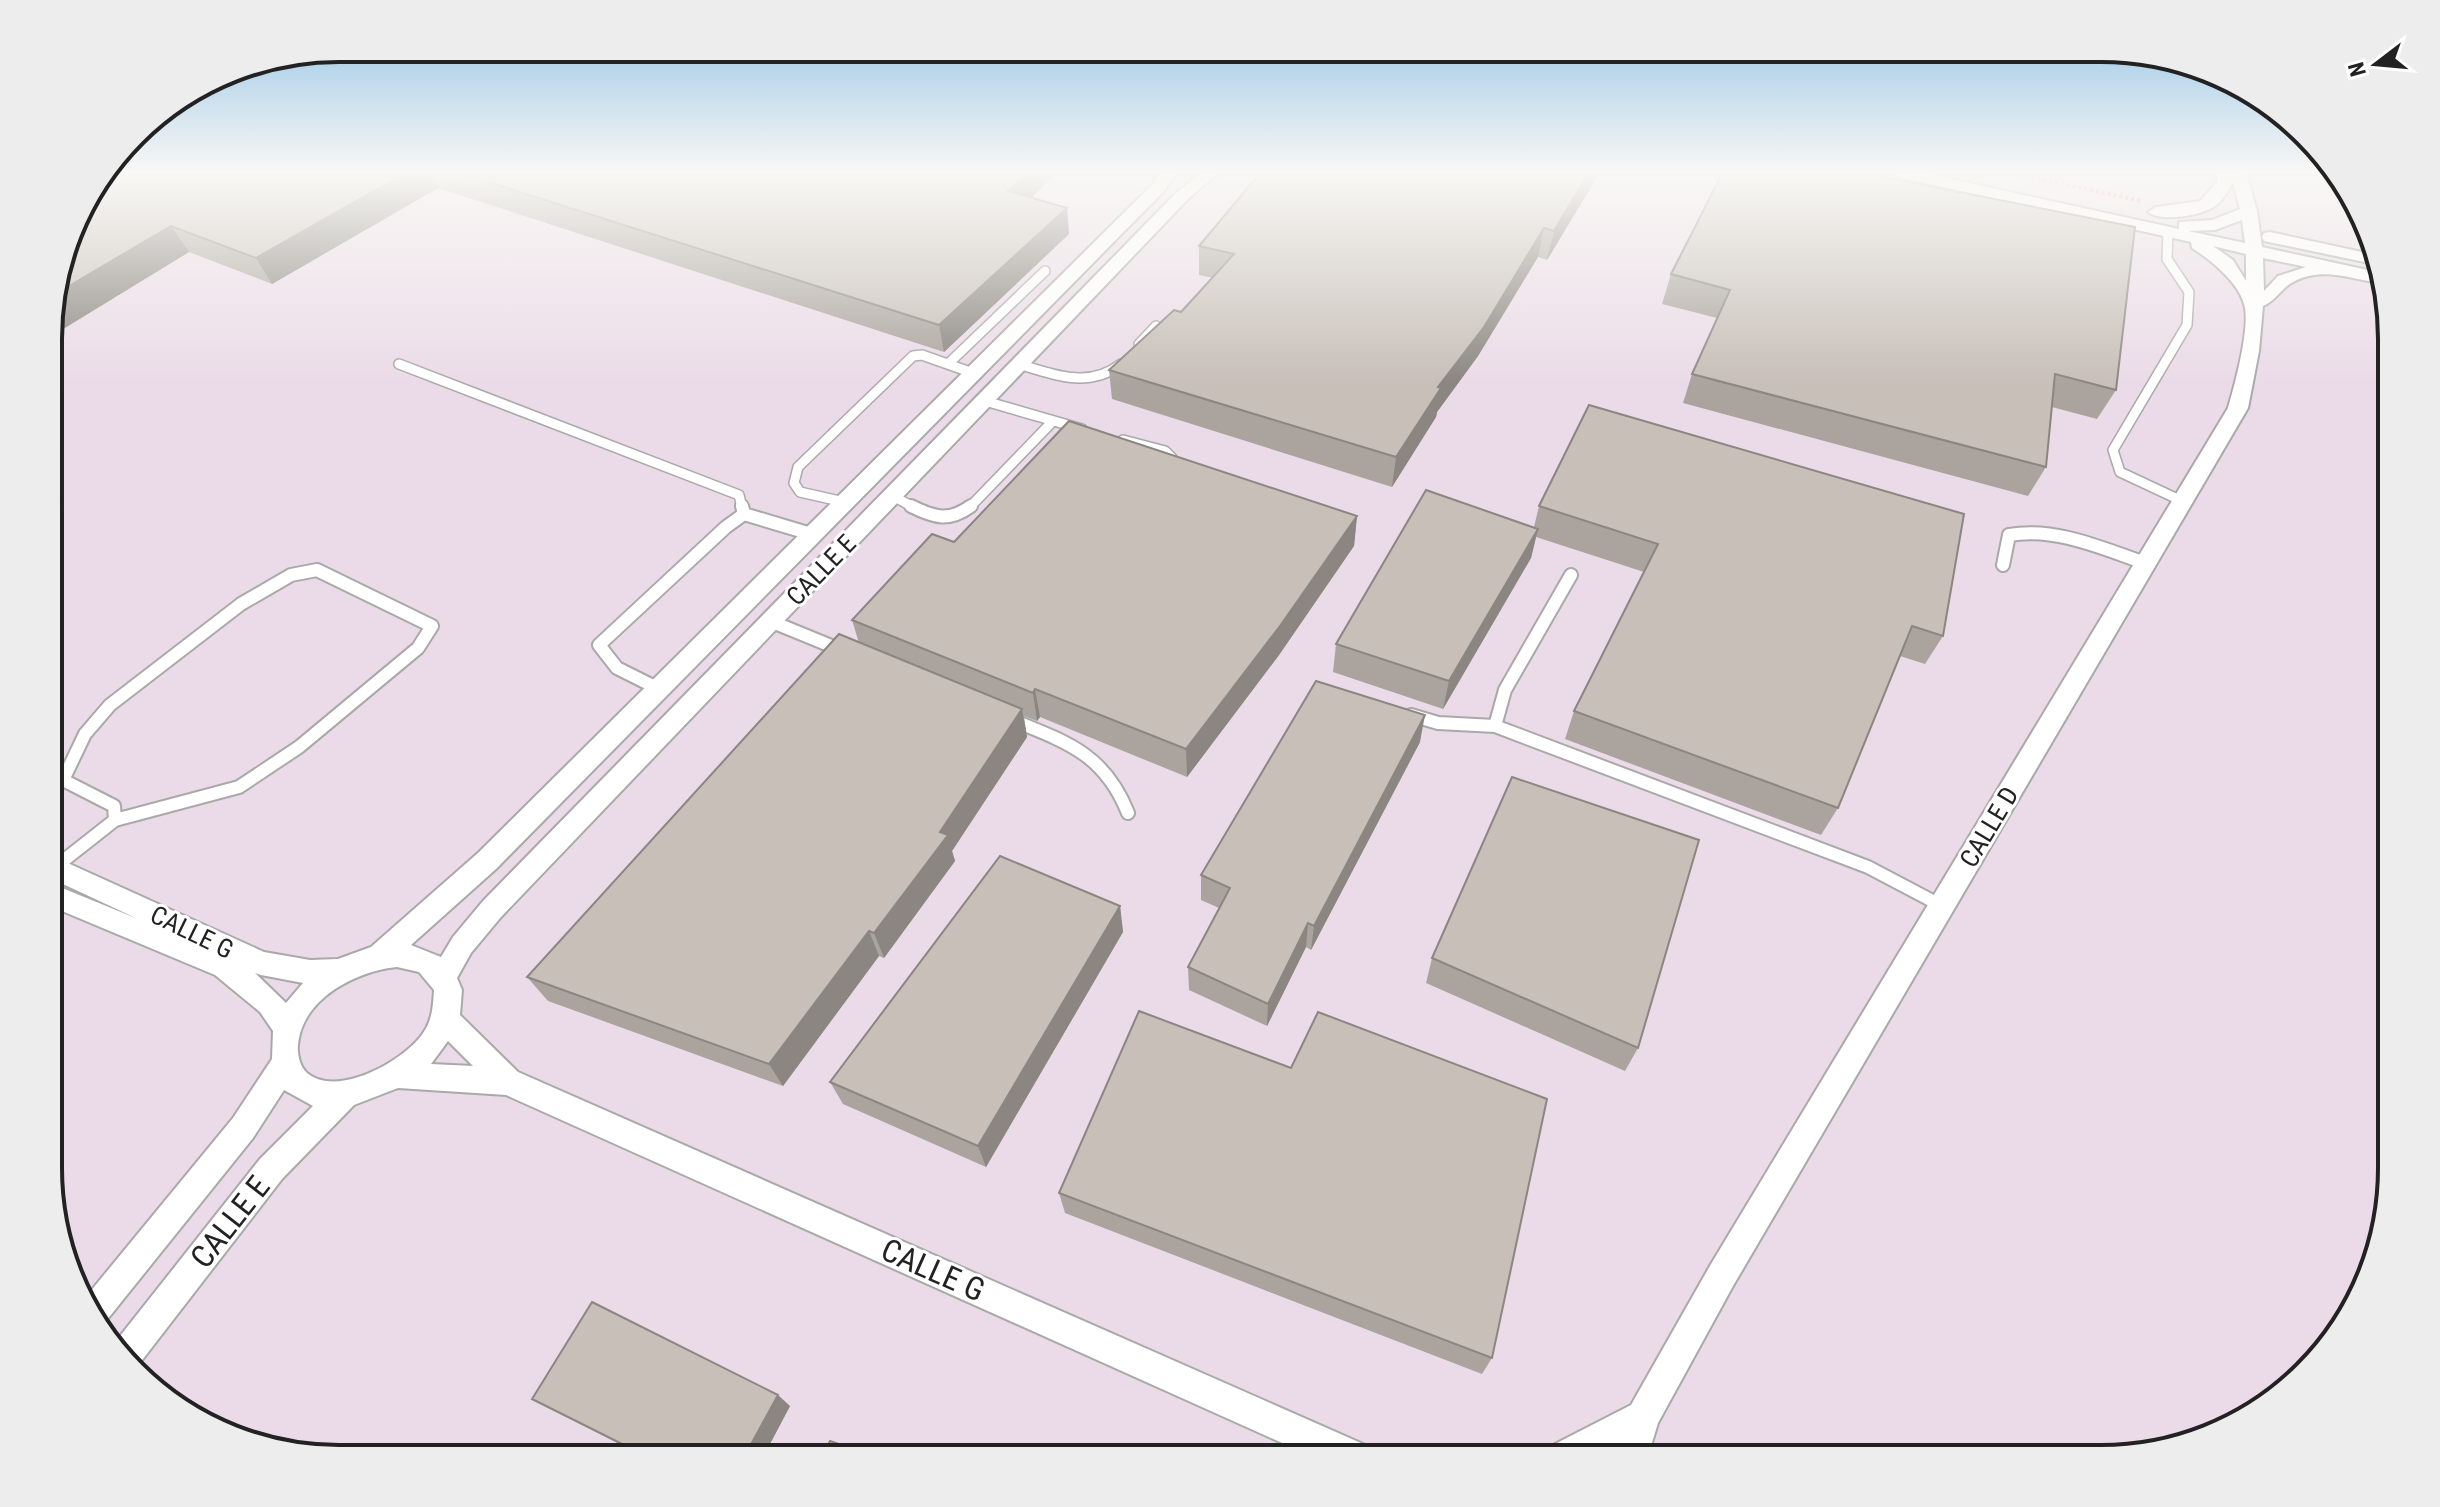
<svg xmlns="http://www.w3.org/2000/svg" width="2440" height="1507" font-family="'Roboto Condensed',sans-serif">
  <rect width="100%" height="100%" fill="#f2efe9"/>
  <path fill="#ebdbe8" d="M107,172h2226l20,21 38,126v868l-48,142 -96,91 -127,38 -1782,1 -92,-15 -68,-34 -81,-81 -47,-123v-905z"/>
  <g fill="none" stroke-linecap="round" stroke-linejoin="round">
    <defs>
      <path id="lane-far1" d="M2168,232l-1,27 22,33 -2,33 -74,125 7,22 62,29
        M1139,344l17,-18
        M399,364l340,131 3,13
        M948,364l97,-93
        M1019,364c35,11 70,25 102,0
        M985,401l97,28
        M1123,440l42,11 7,7 -1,7
        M893,496l22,12
        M844,502l-44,-10 -6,-9 4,-16 115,-111 9,-1 51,18
        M969,508l84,-87"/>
      <path id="lane" d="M742,506l2,8
        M911,506c24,12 38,16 60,0
        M2003,565l6,-30c47,-8 92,13 136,28
        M1571,575l-66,115 -10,36 373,141 74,39
        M770,621l71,29
        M659,689l-42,-21 -18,-23 127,-118 18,-13 67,20
        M1411,715l27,8 57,3
        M1010,719c56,23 94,34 118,94
        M63,780l22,-46 25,-29 131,-101 50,-29 26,-5 115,56 -14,22 -119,99 -60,40 -124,33
        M50,784l13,-4 51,26 1,14 -61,48"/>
      <path id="street" d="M1161,172h16l-13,19 -668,678 -85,76 30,12 12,-20 30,-36 693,-708 26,-21h17l-31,27 -687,718 -30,36 -14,25 5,12 -2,25 58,57 852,375 5,12h-57l-812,-364 -108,-7 -44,17 -72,74 -146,189 -23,-23 147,-186 53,-53 -29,-16 -31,48 -151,188 -6,3 -11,-31 148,-180 39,-59 1,-28 -13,-19 -45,-37 -165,-69v-23l88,36 -88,-41v-23l214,97 46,8 28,-1 33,-12 107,-94 674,-668zM397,967l22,5 15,18c-1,18 -2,32 -13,46 -20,26 -84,62 -114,37 -7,-6 -10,-19 -9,-28 4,-47 59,-74 99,-78zM255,973l6,2 42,8 -17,20zM448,1041l25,25 -42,-2z
        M1890,172h29l260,57v-7l33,-2 28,-11 -7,-27c-5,10 -11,20 -21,26 -14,8 -52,14 -64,4l8,-5 44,-6 18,-20 -3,-9h31l11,39 5,36 115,25 3,11c-30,-4 -58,-17 -87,-1 -13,7 -16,18 -30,24l-4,45 -11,57 -515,878 -75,137 -11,36h-34l3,-10 -19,10h-53l5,-12 82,-42 80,-141 517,-856c7,-24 21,-76 17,-100 -4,-24 -34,-48 -53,-60l-1,-6 -293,-65zM2242,220l3,23 -57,-12 27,-1zM2213,246l33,8v27l-13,-21zM2263,258l43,9 -28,9 -14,15z
        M2270,232l101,22 3,10 -110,-23 -2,-4 2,-4z"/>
    </defs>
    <use href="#lane-far1" stroke="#a9a9a9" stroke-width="12"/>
    <use href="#lane" stroke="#a9a9a9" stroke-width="16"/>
    <use href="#street" stroke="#a9a9a9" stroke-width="4"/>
    <path stroke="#fa8072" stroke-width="4" stroke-dasharray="3 3" stroke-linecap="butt" d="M2008,172l134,29"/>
    <use href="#lane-far1" stroke="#fff" stroke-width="9"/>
    <use href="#lane" stroke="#fff" stroke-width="12"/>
    <use href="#street" fill="#fff" fill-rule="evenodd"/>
  </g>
  <path fill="#aba49e" d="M107,172h950l-26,26 36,10 2,26 -125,118 -506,-164 -166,96 -83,-32 -139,85v-36z
    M1600,172l-53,88 -9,-3 -60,99 -41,56 -1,5 -44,70 -280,-88 -3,-29 72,-58 32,-34 -14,-3v-29l90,-71z
    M1671,274l445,116 -19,29 -45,-12 -6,60 -18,29 -345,-93 9,-29 25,-56 -55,-14z
    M1539,506l404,130 -18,28 -25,-8 -62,152 -17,27 -256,-96 9,-28 70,-139 -108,-35 -5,21 -88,151 -110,-37 3,-28 198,-117z
    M1357,516l-3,30 -75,109 -92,122 -147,-60 -3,4 -13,-5 3,21 -75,114 3,10 -71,97 -5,-2 -96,130 -235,-85 -21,-24 332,-334 -7,-23 102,-78z
    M1420,742l-109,208 -5,-3 -39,79 -78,-36 -1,-23 31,-59 -18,-8v-25z
    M1120,906l3,26 -137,235 -143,-63 -13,-22z
    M1432,958l206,90 -13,23 -199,-88z
    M1059,1193l433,165 -10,16 -417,-161z
    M532,1399l258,7 -28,53h-113z"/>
  <path fill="#8b8681" d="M407,172h23l8,16 -166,96 -16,-26z
    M1028,172h29l-45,45 -4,-26z
    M1589,172h11l-53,88 7,-29z
    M1067,208l2,26 -125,118 -5,-27z
    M171,226l18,26 -139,85v-36l2,-5z
    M1544,228l-6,29 -60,99 -41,56 -1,5 -44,70 4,-30 42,-70z
    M1357,516l-3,30 -75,109 -92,122 -1,-28z
    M1538,529l-7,29 -88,151 6,-28z
    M1035,689l5,28 -3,4 -4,-28z
    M1022,709l5,28 -75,114 3,10 -71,97 -10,-25z
    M1425,715l-5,27 -109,208 3,-24z
    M1120,906l3,26 -137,235 -8,-21z
    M1308,923l-2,24 -39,79 1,-22z
    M869,931l10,25 -96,130 -14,-22z
    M778,1395l12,11 -28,53h-19z"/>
  <path fill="#c7bfb8" stroke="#8b8681" stroke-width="2" d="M107,172h300l-151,86 -85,-32 -119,70 26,-86z
    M457,172h571l-20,19 59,17 -128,117z
    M1261,172h15l13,3 3,-3h297l-35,59 -10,-3 -60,99 -46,60 3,1 -45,69 -287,-87 65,-60 7,2 53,-58 -35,-8z
    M1723,172h136l276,55 -19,163 -61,-16 -9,93 -354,-93 38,-84 -59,-16z
    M1589,405l375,109 -21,122 -31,-10 -74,182 -264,-97 84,-167 -119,-38z
    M1069,421l288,95 -77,110 -94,123 -151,-60 -2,4 -181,-73 80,-86 22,8z
    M1426,490l112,39 -89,152 -113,-37z
    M839,634l183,75 -82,123 8,3 -74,98 -5,-2 -100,133 -242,-87z
    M1316,681l109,34 -111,211 -6,-3 -40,81 -80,-37 42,-79 -29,-13z
    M1512,777l187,63 -61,208 -206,-90z
    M1000,856l120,50 -142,240 -148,-64z
    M1139,1011l152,57 27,-56 229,87 -55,259 -433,-165z
    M592,1302l186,93 -35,64h-91l-120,-60z
    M830,1441l53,18h-62z"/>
  <linearGradient id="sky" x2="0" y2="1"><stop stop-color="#8fc0e4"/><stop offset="0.45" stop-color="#f9f8f5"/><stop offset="1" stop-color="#f9f8f5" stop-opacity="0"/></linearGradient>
  <rect width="2440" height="383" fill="url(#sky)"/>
  <g text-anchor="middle" stroke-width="6" stroke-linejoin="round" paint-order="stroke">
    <g font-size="26" fill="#222" stroke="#fff">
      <text transform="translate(821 570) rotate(-46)" y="9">CALLE E</text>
      <text transform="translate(1989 827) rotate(-59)" y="9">CALLE D</text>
      <text transform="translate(192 932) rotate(26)" y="9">CALLE G</text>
    </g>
    <g font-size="32" fill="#222" stroke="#fff">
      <text transform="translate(230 1222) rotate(-52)" y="11">CALLE E</text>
      <text transform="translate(933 1270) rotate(24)" y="11">CALLE G</text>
    </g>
  </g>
  <path d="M0 0H2440V1507H0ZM339 62H2101A277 277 0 0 1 2378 339V1168A277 277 0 0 1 2101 1445H339A277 277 0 0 1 62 1168V339A277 277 0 0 1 339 62Z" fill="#ededed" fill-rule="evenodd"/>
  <path fill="none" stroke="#222" stroke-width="4" d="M339 62H2101A277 277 0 0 1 2378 339V1168A277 277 0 0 1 2101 1445H339A277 277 0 0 1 62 1168V339A277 277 0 0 1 339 62Z"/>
  <g transform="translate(2376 64) rotate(254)" stroke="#ffffff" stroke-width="6" paint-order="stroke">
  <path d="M0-6L14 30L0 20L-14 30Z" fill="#222222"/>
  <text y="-12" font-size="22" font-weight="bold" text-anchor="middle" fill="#222222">N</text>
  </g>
</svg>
